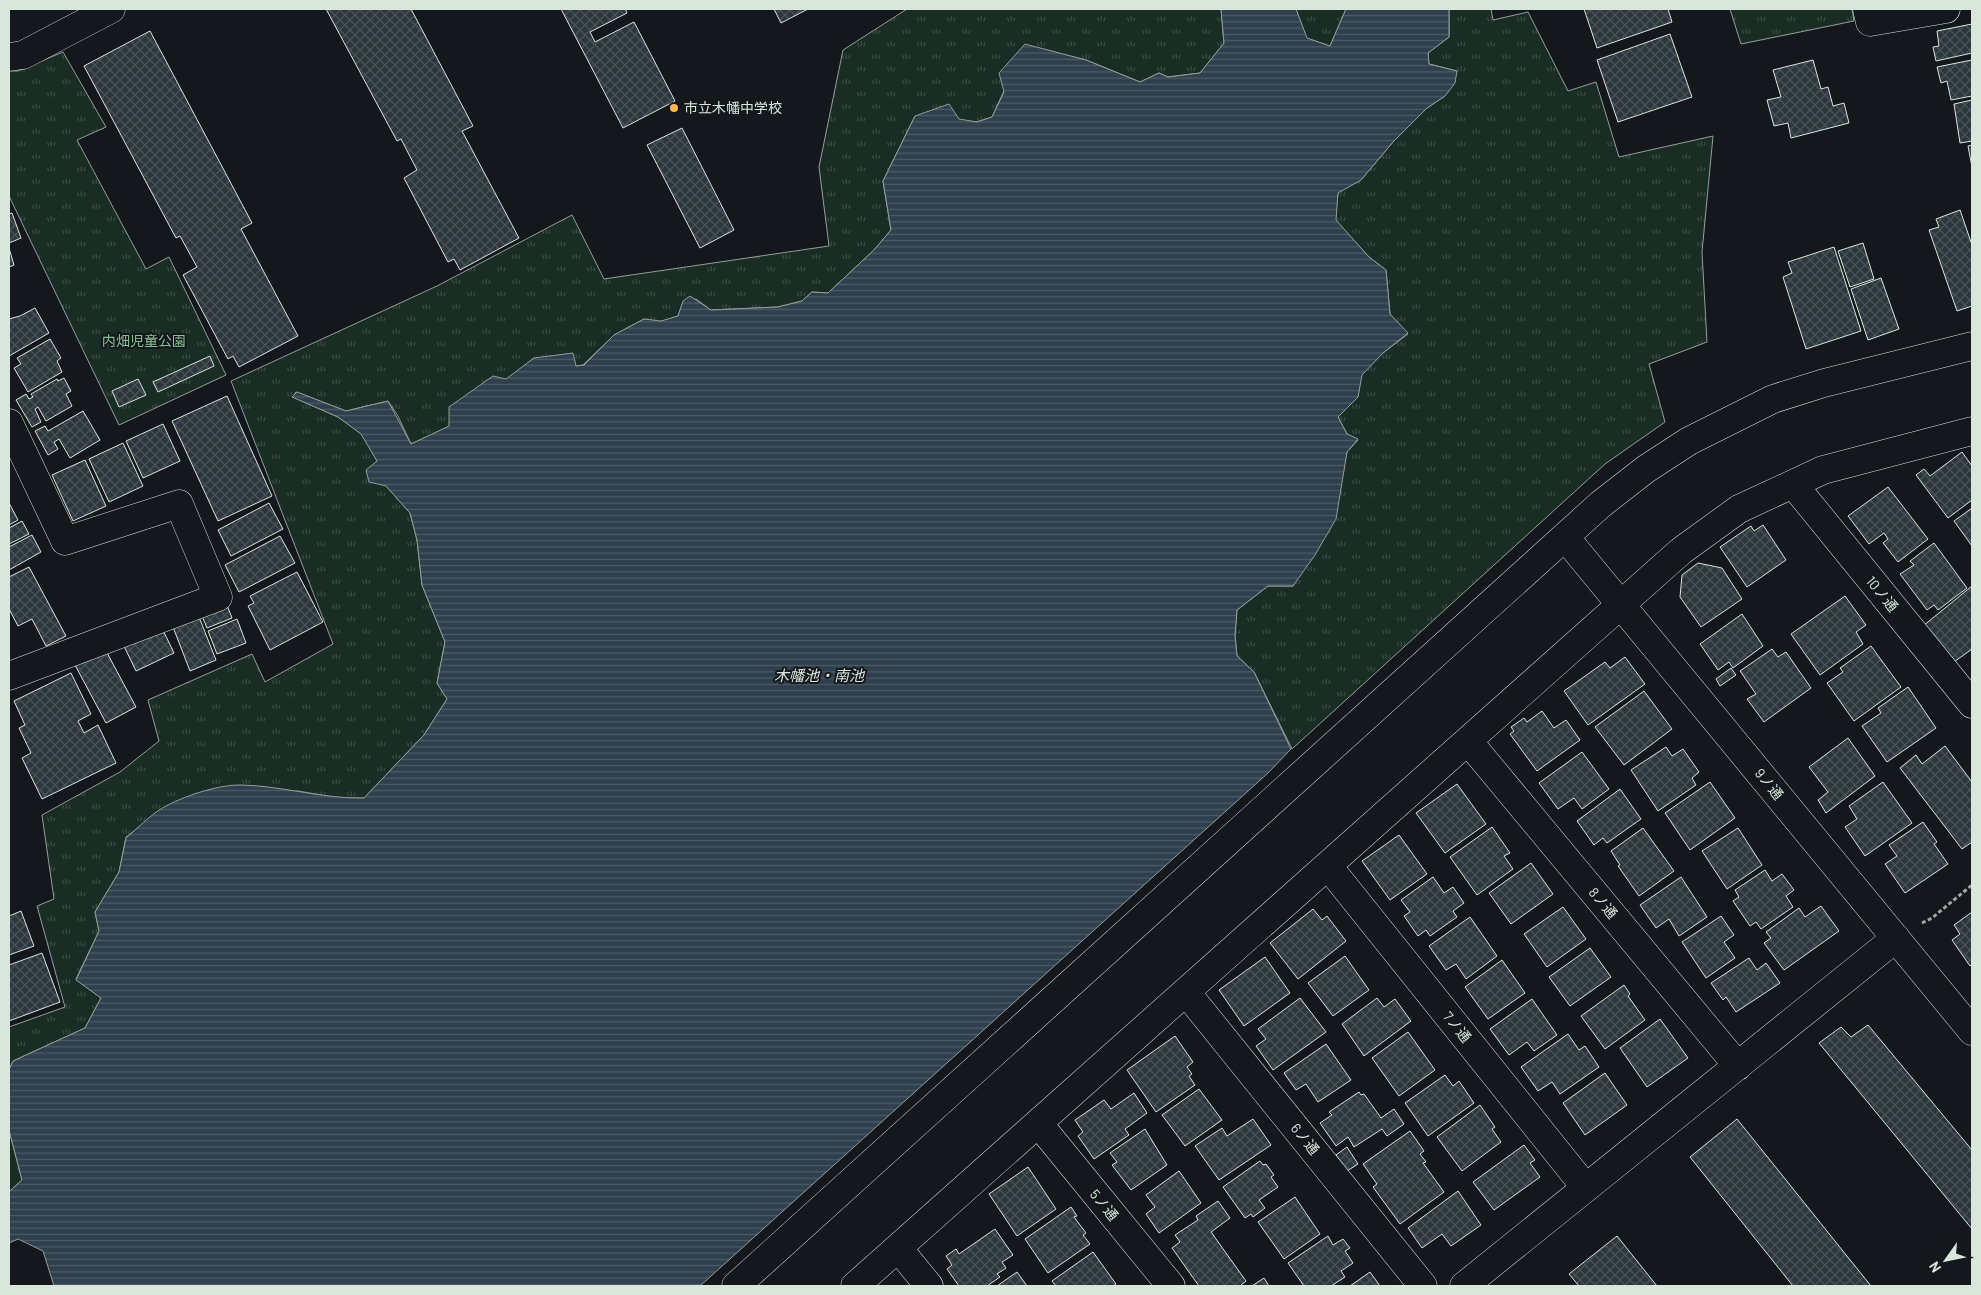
<svg xmlns="http://www.w3.org/2000/svg" width="1981" height="1295" font-family="Barlow,'Noto Sans JP',sans-serif">
  <defs>
    <pattern id="grass-tufts" width="24" height="20" patternUnits="userSpaceOnUse" patternTransform="scale(1.25)"><rect width="24" height="20" fill="#1a2d24"/><path d="M3 7l-1-3M5 7V3M7 7l1-3M15 17l-1-3M17 17v-4M19 17l1-3" fill="none" stroke="#3b4b43"/></pattern>
    <pattern id="water-rules" width="6" height="5" patternUnits="userSpaceOnUse" patternTransform="scale(1.25)"><rect width="6" height="5" fill="#2f3f4d"/><path d="M0 2.5h6" fill="none" stroke="#4c5b66"/></pattern>
    <pattern id="building-cross-hatch" width="8" height="8" patternUnits="userSpaceOnUse" patternTransform="scale(1.25)"><rect width="8" height="8" fill="#2c363c"/><path d="M0 0l8 8M0 8l8-8" fill="none" stroke="#4a5358"/></pattern>
  </defs>
  <rect width="100%" height="100%" fill="#14181c"/>
  <path fill="url(#grass-tufts)" stroke="#939e99" d="M907,9h314l3,34 -24,30 -32,4 -9,-4 -19,9 -54,-22 -61,-15 -33,72 -15,5 -62,-6 -32,65 8,49 -17,20 -46,43 -16,-1 -10,9 -24,6 -67,3 -15,-11 -13,3 -5,14 -17,6 -17,-3 -30,16 -31,30 -7,1 -42,-8 -84,68 -39,18 -13,-28 -10,-15 -42,10 -50,-19 -3,5 45,20 24,17 15,27 9,25 24,27 7,27 5,45 23,57 -8,41 10,16 -23,36 -60,63h-26l-40,-7 -130,14 -42,32 -7,35 -24,40 4,19 -23,48 25,19 -16,30 -72,33 -4,9v-43l56,-20 -28,-101 17,-7 -12,-84 78,-43 39,-31 -11,-41 104,-46 13,28 68,-38 -102,-263 206,-95 135,-71 32,64 225,-33 -10,-79 24,-117z
    M1296,9h50l-16,37 -24,-8z
    M1449,9h42l2,11 35,-8 40,79 28,-9 23,75 94,-21 -11,116 5,90 -58,22 16,58 -60,42 -313,285 -38,-77 -17,-16 -2,-21 2,-25 31,-24h25l51,-120 3,-14 11,-12 -11,-6 -9,-17 20,-20 3,-22 22,-22 25,-19 -18,-20 -4,-44 -17,-13 -34,-37 3,-28 23,-12 32,-38 34,-34 18,-12 12,-25 -28,-7 -1,-11 21,-16z
    M1730,9h122l2,12 -113,23z
    M63,52l43,75 -29,13 69,129 23,-12 57,118 -107,50 -110,-229v-125h9z
    M9,1130l13,50 -13,12z"/>
  <path fill="url(#water-rules)" stroke="#939e99" d="M1221,9h75l11,29 23,8 16,-37h103v28l-21,16 1,11 28,7 -2,12 -10,13 -18,12 -34,34 -32,38 -23,13 -2,27 33,37 17,13 4,44 18,19 -25,20 -21,22 -4,22 -20,20 9,17 11,5 -11,13 -11,67 -21,36 -22,31h-25l-31,24 -2,25 2,21 17,16 37,77 -23,24 -568,513h-646l-11,-35 -25,-12 -9,4v-51l13,-12 -13,-50v-60l4,-9 72,-33 16,-30 -25,-18 23,-49 -4,-19 24,-40 7,-34c13,-11 27,-26 42,-33 19,-10 53,-21 74,-20 41,1 81,14 122,13l60,-63 23,-36 -10,-16 8,-41 -23,-57 -5,-45 -7,-27 -24,-27 -17,-4 -3,-12 11,-9 -16,-27 -23,-17 -46,-20 5,-5 49,19 42,-10 23,43 38,-18v-19l44,-31 13,3 28,-21 39,-5 3,13 8,-1 30,-30 30,-16 17,2 17,-5 5,-15 7,-5 21,14 67,-3 24,-6 10,-9 16,1 46,-43 17,-20 -8,-49 32,-65 34,-12 10,15 18,3 15,-5 12,-25 -5,-19 26,-29 61,16 54,22 19,-9 9,4 32,-4 24,-30z"/>
  <path fill="url(#building-cross-hatch)" stroke="#d8e6dc" d="M326,9h85l62,117 -11,5 57,107 -59,32 -6,-11 -6,3 -44,-84 13,-8 -16,-31 -4,2z
    M561,9h64l2,4 -37,19 5,10 39,-20 41,79 -52,27z
    M774,9h34l-27,14z
    M1584,9h84l4,13 -75,26z
    M1972,24v29l-36,8 -3,-14 6,-1 -2,-15z
    M150,31l102,192 -11,6 57,107 -59,31 -6,-11 -5,3 -45,-84 14,-8 -17,-31 -4,2 -92,-172z
    M1670,34l22,63 -74,25 -21,-62z
    M1813,60l8,29 7,-2 5,19 11,-3 5,20 -58,15 -3,-15 -14,3 -7,-26 14,-3 -8,-27z
    M1972,60v36l-21,4 -4,-19 -6,2 -4,-16z
    M1972,100v41l-12,2 -6,-39z
    M682,128l52,102 -34,18 -53,-103z
    M1972,145v22l-4,-21z
    M1960,210l12,35v61l-15,5 -28,-81 10,-3 -3,-8z
    M12,213l9,25 -12,5v-29z
    M1863,243l11,36 -24,8 -12,-36z
    M1834,247l27,84 -55,18 -23,-72 9,-4 -4,-11z
    M9,248l5,17 -5,2z
    M1881,278l18,51 -31,11 -17,-51z
    M35,308l14,25 -40,23v-37l11,-3z
    M50,339l11,19 -4,3 5,11 -34,20 -14,-24 7,-4 -4,-6z
    M210,356l4,10 -56,26 -5,-10z
    M64,378l7,13 -5,3 6,12 -26,15 -8,-14 -3,2 6,13 -9,5 -16,-27 10,-6 3,5 4,-2 -2,-3 26,-15 1,2z
    M138,379l8,16 -27,12 -7,-16z
    M227,396l45,100 -54,25 -46,-100z
    M83,411l17,29 -30,18 -11,-19 -5,3 4,7 -10,6 -13,-24 10,-5 3,5z
    M163,424l17,37 -37,17 -17,-37z
    M123,443l20,43 -34,16 -20,-43z
    M1962,452l10,14v34l-24,18 -32,-43 8,-6 6,7z
    M85,460l21,46 -33,15 -21,-46z
    M1888,487l40,52 -30,23 -15,-19 5,-4 -4,-6 -15,11 -21,-28z
    M9,503l9,17 -9,5z
    M269,503l14,26 -52,27 -13,-26z
    M1972,508v38l-18,-25z
    M22,521l7,13 -20,10v-16z
    M1763,525l23,35 -39,27 -27,-40 31,-21 3,5z
    M32,535l9,17 -32,18v-23z
    M280,536l15,27 -56,29 -14,-27z
    M1934,543l33,45 -29,22 -4,-5 -7,5 -27,-36 14,-9 -4,-4z
    M1698,563l24,5 20,31 -41,28 -21,-30 2,-22z
    M29,567l37,69 -20,10 -14,-27 -14,7 -9,-17v-32z
    M297,572l26,50 -53,28 -22,-44 6,-3 -4,-7z
    M1972,586v63l-18,13 -31,-36z
    M1845,596l21,29 -10,7 7,12 -43,31 -29,-41z
    M225,600l7,18 -25,10 -7,-17z
    M1742,614l21,32 -30,22 -4,-6 -11,8 -18,-26z
    M199,617l17,43 -26,11 -17,-44z
    M237,619l9,24 -29,11 -9,-23z
    M161,626l13,27 -38,18 -13,-27z
    M1871,646l30,41 -47,34 -27,-38 16,-11 -3,-4z
    M105,649l31,58 -30,16 -31,-58z
    M1772,649l6,8 8,-5 25,36 -47,34 -17,-23 9,-5 -16,-23z
    M1625,657l20,27 -57,41 -24,-34 41,-29 5,6z
    M1731,668l5,7 -16,11 -4,-7z
    M71,673l20,41 -13,7 6,12 14,-8 18,38 -74,36 -20,-41 9,-5 -12,-25 6,-3 -11,-24z
    M1908,687l28,41 -49,34 -25,-36 19,-13 -3,-5z
    M1644,691l28,38 -48,36 -29,-38z
    M1542,711l12,17 12,-8 14,20 -43,31 -27,-37 4,-3 -3,-4 13,-9 3,4z
    M1848,738l27,38 -49,37 -8,-13 10,-8 -19,-25z
    M1945,746l27,36v60l-10,7 -62,-81 16,-13 6,9z
    M1666,747l6,9 11,-7 16,23 -7,6 4,7 -38,26 -27,-41z
    M1582,752l27,37 -27,20 -8,-11 -16,11 -19,-26z
    M1710,782l25,36 -45,32 -25,-37z
    M1883,782l29,41 -47,33 -20,-29 12,-8 -8,-13z
    M1457,784l29,40 -41,29 -29,-40z
    M1620,789l21,30 -34,24 -4,-5 -9,7 -17,-24z
    M1923,822l14,20 -3,2 14,20 -43,29 -20,-29 12,-8 -8,-11z
    M1492,827l18,26 -6,3 9,13 -36,26 -27,-38z
    M1643,828l31,43 -35,25 -21,-30 2,-1 -9,-14z
    M1738,828l24,37 -35,24 -25,-38z
    M1399,835l28,39 -37,26 -28,-39z
    M1531,863l22,31 -42,30 -22,-31z
    M1765,870l7,11 10,-7 12,16 -8,6 7,11 -32,22 -5,-7 -6,4 -17,-25 6,-4 -4,-7z
    M1433,877l11,16 9,-6 11,16 -11,8 4,6 -27,19 -4,-6 -8,6 -14,-20 6,-4 -9,-12z
    M1681,877l26,40 -28,19 -10,-17 -13,9 -16,-23z
    M1821,906l18,25 -55,39 -20,-27 7,-5 -5,-6 33,-24 6,9z
    M1563,907l23,32 -39,28 -23,-33z
    M1313,909l9,11 5,-4 19,25 -48,38 -28,-36z
    M21,911l13,35 -25,9v-39z
    M1972,912v52l-2,2 -18,-26 8,-6 -6,-9z
    M1721,916l13,19 -10,7 11,16 -29,20 -24,-36z
    M1470,917l27,39 -31,23 -10,-15 -10,6 -17,-24z
    M1590,948l21,29 -41,29 -21,-29z
    M42,953l18,49 -51,19v-56z
    M1345,956l24,34 -36,26 -25,-33z
    M1265,957l25,36 -46,33 -25,-36z
    M1749,958l8,12 9,-7 14,20 -44,29 -10,-15 -3,3 -12,-17z
    M1502,960l23,33 -37,26 -23,-32z
    M1624,985l6,9 -2,2 17,24 -40,29 -24,-33z
    M1300,998l26,34 -53,38 -17,-24 10,-7 -8,-10z
    M1377,998l7,9 11,-8 16,22 -47,35 -22,-32z
    M1532,999l25,36 -23,16 -7,-9 -18,13 -19,-26z
    M1660,1019l28,39 -41,29 -27,-39z
    M1868,1025l104,125v79l-153,-186 22,-16 10,10z
    M1408,1032l27,38 -36,26 -27,-38z
    M1568,1034l11,16 6,-4 14,21 -39,27 -8,-12 -14,9 -17,-24z
    M1175,1036l18,26 -6,5 5,7 -3,2 6,9 -39,27 -29,-42z
    M1326,1044l25,36 -33,22 -12,-18 -10,6 -12,-17z
    M1605,1073l22,32 -42,30 -22,-32z
    M1445,1075l8,11 6,-5 15,22 -46,33 -23,-33z
    M1199,1089l23,31 -37,26 -23,-31z
    M1359,1092l2,3 3,-1 17,24 13,-9 10,15 -17,12 -5,-7 -28,18 -6,-10 -12,9 -16,-23 12,-8 -3,-3z
    M1134,1093l13,20 -22,16 4,6 -35,24 -16,-23 5,-4 -8,-12 29,-20 7,9z
    M1480,1105l15,22 -3,2 9,13 -39,29 -25,-34z
    M1253,1119l18,26 -52,35 -24,-34 27,-18 5,8z
    M1737,1119l134,167h-78l-103,-129z
    M1145,1129l22,36 -36,25 -19,-25 5,-3 -7,-9z
    M1410,1131l14,20 -4,3 6,8 -3,1 21,29 -44,32 -27,-37 4,-3 -14,-20z
    M1524,1145l11,15 -5,3 10,14 -46,33 -21,-28z
    M1347,1147l11,17 -11,7 -11,-16z
    M1260,1161l3,4 3,-1 8,11 -3,2 7,10 -19,13 6,8 -12,9 -2,-3 -6,4 -22,-31z
    M1028,1167l28,42 -39,27 -28,-42z
    M1179,1171l22,32 -42,30 -13,-19 9,-7 -9,-12z
    M1458,1191l23,34 -30,21 -9,-12 -20,14 -14,-20z
    M1295,1197l25,37 -36,25 -26,-37z
    M1218,1201l12,17 -19,14 35,49 -6,5h-41l-27,-38 8,-6 -5,-7 23,-15 -2,-4z
    M1071,1207l6,9 -3,1 12,16 -3,2 7,9 -42,29 -23,-34z
    M995,1229l18,26 -11,7 4,6 -9,6 3,3 -13,9h-28l-12,-17 5,-4 -6,-9 10,-7 3,5z
    M1328,1236l5,9 10,-6 7,9 -5,3 8,12 -12,8 4,6 -14,9h-27l-16,-23z
    M1617,1236l40,50h-78l-10,-12z
    M1093,1252l23,32 -3,2h-57l-4,-5z
    M1017,1272l10,14h-30z
    M1370,1272l10,14h-30z
    M1264,1278l5,8h-17z"/>
  <g fill="none" stroke-linecap="round" stroke-linejoin="round">
    <defs>
      <path id="minor" d="M1867,9l3,13 76,-13
        M9,57l14,-2 88,-46
        M9,423l56,118 114,-37 39,93 -209,79
        M1793,484l179,220
        M1565,537l407,494
        M1468,741l270,325
        M1328,866l258,322
        M1186,992l237,294
        M1038,1123l133,163
        M898,1248l31,38
        M736,1286l865,-782 45,-35 43,-28 84,-42 51,-16 148,-37
        M855,1286l826,-735 58,-42 84,-39 149,-39
        M1464,1286l432,-348"/>
    </defs>
    <use href="#minor" stroke="#d8e6dc" stroke-width="29"/>
    <path stroke="#9da8a2" stroke-width="3" stroke-dasharray="4 2.5" stroke-linecap="butt" d="M1922,923l10,-5 40,-33"/>
    <use href="#minor" stroke="#14181c" stroke-width="28"/>
  </g>
  <circle fill="#ffb74d" stroke="#14181c" stroke-width="2" cx="674" cy="108" r="5"/>
  <g text-anchor="middle" stroke-width="4" stroke-linejoin="round" paint-order="stroke">
    <g font-size="14" fill="#d8e6dc" stroke="#14181c" text-anchor="start">
      <text x="684" y="113">市立木幡中学校</text>
    </g>
    <g font-size="14" fill="#8ac095" stroke="#14181c">
      <text x="144" y="346">内畑児童公園</text>
    </g>
    <g font-size="14" fill="#d8e6dc" stroke="#14181c">
      <text transform="translate(1882 594) rotate(51)" y="5">10ノ通</text>
      <text transform="translate(1769 784) rotate(51)" y="5">9ノ通</text>
      <text transform="translate(1603 903) rotate(50)" y="5">8ノ通</text>
      <text transform="translate(1457 1027) rotate(51)" y="5">7ノ通</text>
      <text transform="translate(1305 1139) rotate(51)" y="5">6ノ通</text>
      <text transform="translate(1104 1205) rotate(51)" y="5">5ノ通</text>
    </g>
    <g font-size="15" font-style="italic" fill="#d8e6dc" stroke="#14181c">
      <text x="819" y="681">木幡池・南池</text>
    </g>
  </g>
  <rect width="1981" height="1295" fill="none" stroke="#d8e6dc" stroke-width="20"/>
  <g transform="translate(1946 1260) rotate(237)" stroke="#14181c" stroke-width="4" paint-order="stroke">
  <path d="M0-4L9 19L0 12L-9 19Z" fill="#d8e6dc"/>
  <text y="-8" font-size="14" font-weight="bold" text-anchor="middle" fill="#d8e6dc">N</text>
  </g>
</svg>
